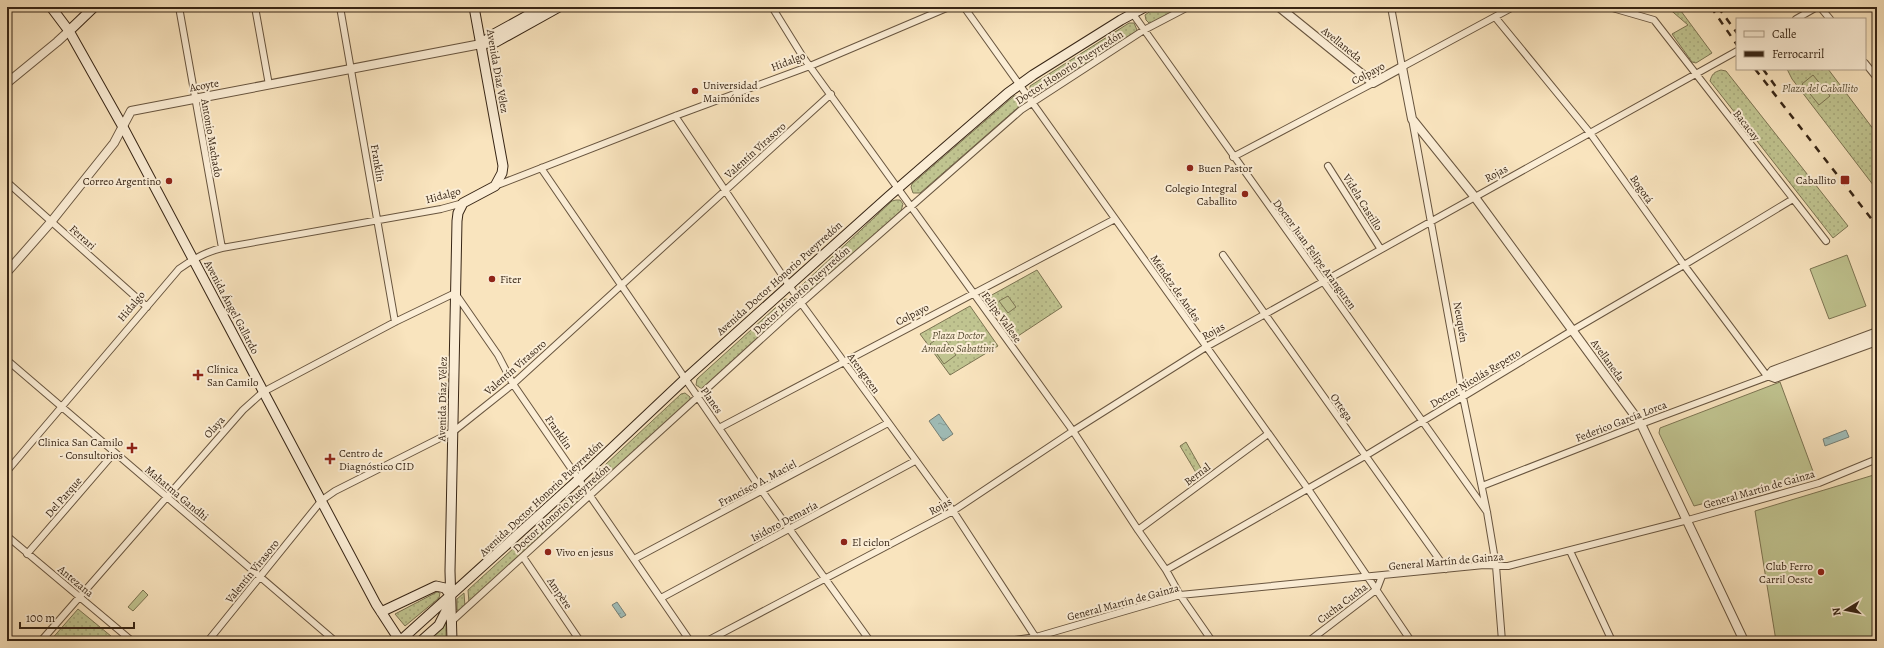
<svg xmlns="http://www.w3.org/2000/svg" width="1884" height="648" font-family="Alegreya,serif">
  <defs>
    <pattern id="grass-dots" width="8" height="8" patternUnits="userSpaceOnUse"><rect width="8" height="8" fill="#c0c490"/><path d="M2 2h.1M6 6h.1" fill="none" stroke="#a6a87b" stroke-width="1.8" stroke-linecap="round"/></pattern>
    <pattern id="water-ripples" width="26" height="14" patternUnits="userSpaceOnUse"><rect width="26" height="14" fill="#a0bdb8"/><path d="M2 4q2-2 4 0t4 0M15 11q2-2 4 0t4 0" fill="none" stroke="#8aa29d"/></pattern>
  </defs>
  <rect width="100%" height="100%" fill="#f9e4be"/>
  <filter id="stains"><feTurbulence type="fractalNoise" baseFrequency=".005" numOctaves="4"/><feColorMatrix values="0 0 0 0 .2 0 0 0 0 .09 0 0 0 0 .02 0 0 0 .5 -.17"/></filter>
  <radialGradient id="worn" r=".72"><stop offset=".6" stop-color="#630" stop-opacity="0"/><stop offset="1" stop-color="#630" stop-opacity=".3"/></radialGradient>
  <path fill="url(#grass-dots)" stroke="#7c7452" d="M1156,7h27l-30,16h-4l-3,-3 -1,-5z
    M1667,7h11l34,46 -16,10 -4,-1 -20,-28 16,-9z
    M1129,23h5l3,7 -2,3 -100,62 -5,-4v-5z
    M1787,69h41l49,65v56l-85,-111z
    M1721,70l5,1 122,155 -15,12 -123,-157c2,-7 4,-9 11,-11z
    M1014,96h4l4,8 -102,89h-7l-2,-6 1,-3z
    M896,200h4l3,4 -2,7 -91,81 -7,-1 -1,-6 90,-84z
    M1037,270l25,37 -44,29 -28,-40z
    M785,299l8,1v7l-91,82 -6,-4 1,-6z
    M970,306l28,40 -48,29 -30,-41z
    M685,393l5,4v4l-93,85 -6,-2 -1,-5 91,-85z
    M1186,442l17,30 -5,4 -18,-30z
    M578,492l3,1 1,6 -113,104 -1,-13 106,-97z
    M437,592l3,1 -1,5 -34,28 -10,-12z
    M464,593l1,14 -6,4 -2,-1v-11z
    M78,609l39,32h-67z
    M446,623v18h-19z"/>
  <path fill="#c0c490" stroke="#7c7452" d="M1813,75l17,21 -11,9 -17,-21z
    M1847,255l19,51 -37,13 -19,-50z
    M1008,296l8,11 -8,6 -9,-12z
    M942,335l14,20 -12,9 -14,-20z
    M1780,382l34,92 -120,32 -35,-73 1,-5z
    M1877,474v167h-101l-21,-130z
    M143,590l5,5 -15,16 -5,-4z"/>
  <path fill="url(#water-ripples)" stroke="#768077" d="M939,414l14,20 -10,7 -14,-20z
    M1846,430l3,7 -24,9 -2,-7z
    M617,602l9,13 -5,3 -9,-13z"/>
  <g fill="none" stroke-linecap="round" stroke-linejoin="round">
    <defs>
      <path id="minor" d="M179,7l43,241
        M255,7l14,78
        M340,7l55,315
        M772,7l31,50 270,374 65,99 28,40 14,25 32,46
        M964,7l344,482 103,152
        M1128,7l359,505
        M1391,7l11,60 111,-60
        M1609,7l45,13 172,221
        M1820,7l10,12
        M1495,17l95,116 94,132 83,111
        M1796,19l21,-12
        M1865,63l12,15
        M675,116l126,187 152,208 85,130
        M1412,119l51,278 24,115 9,54 6,75
        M1233,157l140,-74
        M1328,166l52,82
        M541,168l221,323 108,150
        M7,182l140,125
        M495,186l180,-70 135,-50 139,-59
        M1223,255l223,314
        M7,360l328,281
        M1767,376l5,-6 105,-39
        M1767,376l8,3 102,-37
        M719,428l396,-209
        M7,471l172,-202c14,-10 26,-17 43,-21l219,-39 22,-6
        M1482,486l159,-62 236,-88
        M1138,530l130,-96
        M7,536l125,105
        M1570,551l42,90
        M27,554l87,-101
        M523,557l57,84
        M634,559l254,-136
        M1166,570l199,-114 208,-126 111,-65 109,-66
        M661,598l254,-137
        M452,621l340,-310 229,-201 123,-80 44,-23
        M41,641l202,-231 20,-18 132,-70 60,-29 43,62 15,29 177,257
        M208,641l114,-141 13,-9 119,-60 59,-47 318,-290
        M707,641l246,-130 120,-80 133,-84 531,-296
        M1008,641l28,-4 144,-42 304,-30 24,1 180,-46 131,-37 58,-24
        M1309,641l68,-52 5,-13"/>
      <path id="tertiary" d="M1279,7l94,76 29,-16 10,52 62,77 167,228 103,217
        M7,83l50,-41 12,-11
        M7,272l44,-50 63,-79 17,-32 350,-67"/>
      <path id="secondary" d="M51,7l18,24 54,96 253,477 24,37
        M69,31l25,-24
        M481,44l15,-2 63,-35
        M481,44l13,-10 49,-27
        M381,612l55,-26 9,2 6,8
        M400,641l179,-162 106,-100 204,-183 119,-103 25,-18 88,-55 24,-13
        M421,641l18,-16 11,-22
        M452,641l-2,-70 7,-350 1,-8 5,-10 32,-17 7,-13 1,-7 -29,-159"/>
    </defs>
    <use href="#minor" stroke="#68553f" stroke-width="8"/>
    <use href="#tertiary" stroke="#68553f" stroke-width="10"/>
    <use href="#secondary" stroke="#372515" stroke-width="11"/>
    <use href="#minor" stroke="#fbedd5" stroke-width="6"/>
    <use href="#tertiary" stroke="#fbedd5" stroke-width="8"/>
    <use href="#secondary" stroke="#fbedd5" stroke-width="9"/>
    <path stroke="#372515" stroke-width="2.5" stroke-dasharray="7 7" stroke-linecap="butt" d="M1711,7l26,38
      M1718,7l19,26
      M1755,69l122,157
      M1763,69l13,18"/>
  </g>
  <g fill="#8f2418" stroke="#fbedd5" stroke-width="1.5">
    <circle cx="695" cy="91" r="4"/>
    <circle cx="1190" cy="168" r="4"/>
    <rect x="1840" y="175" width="10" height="10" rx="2"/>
    <circle cx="169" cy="181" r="4"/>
    <circle cx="1245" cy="194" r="4"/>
    <circle cx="492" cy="279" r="4"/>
    <path d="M196 369h4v4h4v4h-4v4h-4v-4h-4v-4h4z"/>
    <path d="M130 442h4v4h4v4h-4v4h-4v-4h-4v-4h4z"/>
    <path d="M328 453h4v4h4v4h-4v4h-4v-4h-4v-4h4z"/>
    <circle cx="844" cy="542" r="4"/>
    <circle cx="548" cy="552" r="4"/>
    <circle cx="1821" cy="572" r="4"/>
  </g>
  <g text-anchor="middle" stroke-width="4" stroke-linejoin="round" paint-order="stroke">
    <g font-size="11" fill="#372515" stroke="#fbedd5">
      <text transform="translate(1342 44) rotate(39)" y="4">Avellaneda</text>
      <text transform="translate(788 61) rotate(-21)" y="4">Hidalgo</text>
      <text transform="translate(1069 67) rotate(-33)" y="4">Doctor Honorio Pueyrredón</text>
      <text transform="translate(498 71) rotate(80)" y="4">Avenida Díaz Vélez</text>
      <text transform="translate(1368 73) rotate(-28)" y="4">Colpayo</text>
      <text transform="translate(204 85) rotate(-10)" y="4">Acoyte</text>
      <text transform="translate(1747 125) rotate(52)" y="4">Bacacay</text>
      <text transform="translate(212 138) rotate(80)" y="4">Antonio Machado</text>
      <text transform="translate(755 150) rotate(-42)" y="4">Valentín Virasoro</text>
      <text transform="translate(378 163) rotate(80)" y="4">Franklin</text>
      <text transform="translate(1496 173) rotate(-28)" y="4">Rojas</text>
      <text transform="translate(1642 189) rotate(55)" y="4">Bogotá</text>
      <text transform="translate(443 195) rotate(-15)" y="4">Hidalgo</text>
      <text transform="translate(1363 202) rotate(58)" y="4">Videla Castillo</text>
      <text transform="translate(83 237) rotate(42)" y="4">Ferrari</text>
      <text transform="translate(1315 254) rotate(54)" y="4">Doctor Juan Felipe Aranguren</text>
      <text transform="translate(779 278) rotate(-42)" y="4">Avenida Doctor Honorio Pueyrredón</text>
      <text transform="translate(1176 288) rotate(55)" y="4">Méndez de Andes</text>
      <text transform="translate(801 290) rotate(-42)" y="4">Doctor Honorio Pueyrredón</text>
      <text transform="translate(131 306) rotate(-50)" y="4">Hidalgo</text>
      <text transform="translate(232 307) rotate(62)" y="4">Avenida Ángel Gallardo</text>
      <text transform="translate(912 314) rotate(-27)" y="4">Colpayo</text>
      <text transform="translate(1002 317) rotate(54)" y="4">Felipe Vallese</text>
      <text transform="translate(1461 322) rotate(80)" y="4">Neuquén</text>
      <text transform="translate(1213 331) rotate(-29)" y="4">Rojas</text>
      <text transform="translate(1608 360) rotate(54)" y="4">Avellaneda</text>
      <text transform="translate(515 367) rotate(-41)" y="4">Valentín Virasoro</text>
      <text transform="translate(864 373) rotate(54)" y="4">Arengreen</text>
      <text transform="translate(1475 378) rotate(-31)" y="4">Doctor Nicolás Repetto</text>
      <text transform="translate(442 399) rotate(-89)" y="4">Avenida Díaz Vélez</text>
      <text transform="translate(712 400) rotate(55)" y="4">Planes</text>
      <text transform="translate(1342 407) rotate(55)" y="4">Ortega</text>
      <text transform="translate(1621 421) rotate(-21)" y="4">Federico García Lorca</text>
      <text transform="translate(214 427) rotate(-49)" y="4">Olaya</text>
      <text transform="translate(559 432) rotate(55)" y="4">Franklin</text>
      <text transform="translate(1197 474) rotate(-37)" y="4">Bernal</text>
      <text transform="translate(757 483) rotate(-28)" y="4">Francisco A. Maciel</text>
      <text transform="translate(1759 489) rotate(-16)" y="4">General Martín de Gainza</text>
      <text transform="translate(177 493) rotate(40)" y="4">Mahatma Gandhi</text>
      <text transform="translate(63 497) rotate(-49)" y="4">Del Parque</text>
      <text transform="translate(541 498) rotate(-43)" y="4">Avenida Doctor Honorio Pueyrredón</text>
      <text transform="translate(940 506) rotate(-29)" y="4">Rojas</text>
      <text transform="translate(561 508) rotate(-42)" y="4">Doctor Honorio Pueyrredón</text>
      <text transform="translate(784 521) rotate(-28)" y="4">Isidoro Demaría</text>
      <text transform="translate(1446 561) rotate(-5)" y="4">General Martín de Gainza</text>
      <text transform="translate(252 571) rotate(-51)" y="4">Valentín Virasoro</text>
      <text transform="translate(76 581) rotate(40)" y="4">Antezana</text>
      <text transform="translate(560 593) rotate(56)" y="4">Ampère</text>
      <text transform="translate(1123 602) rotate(-15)" y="4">General Martín de Gainza</text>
      <text transform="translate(1342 603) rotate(-37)" y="4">Cucha Cucha</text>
    </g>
    <g font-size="11" fill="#372515" stroke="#fbedd5" text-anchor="start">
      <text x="703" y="89">Universidad<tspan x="703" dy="13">Maimónides</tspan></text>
      <text x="1198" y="172">Buen Pastor</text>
      <text x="1836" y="184" text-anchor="end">Caballito</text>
      <text x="161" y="185" text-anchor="end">Correo Argentino</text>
      <text x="1237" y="192" text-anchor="end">Colegio Integral<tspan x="1237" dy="13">Caballito</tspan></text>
      <text x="500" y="283">Fiter</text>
      <text x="207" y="373">Clínica<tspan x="207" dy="13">San Camilo</tspan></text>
      <text x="123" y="446" text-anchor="end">Clinica San Camilo<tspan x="123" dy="13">- Consultorios</tspan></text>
      <text x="339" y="457">Centro de<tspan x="339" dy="13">Diagnóstico CID</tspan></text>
      <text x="852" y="546">El ciclon</text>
      <text x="556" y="556">Vivo en jesus</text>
      <text x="1813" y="570" text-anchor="end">Club Ferro<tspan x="1813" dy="13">Carril Oeste</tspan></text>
    </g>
    <g font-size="11" font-style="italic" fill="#594d34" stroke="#fbedd5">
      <text x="1820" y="92">Plaza del Caballito</text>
      <text x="958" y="339">Plaza Doctor<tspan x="958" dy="13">Amadeo Sabattini</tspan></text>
    </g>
  </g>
  <rect width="1884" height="648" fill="none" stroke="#f9e4be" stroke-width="24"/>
  <rect x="8" y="8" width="1868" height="632" fill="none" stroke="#372515" stroke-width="2"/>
  <rect x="12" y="12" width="1860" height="624" fill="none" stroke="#372515"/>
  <rect x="1736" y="18" width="130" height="52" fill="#fbedd5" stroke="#ad9d88"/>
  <rect x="1744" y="31" width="20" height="6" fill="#fbedd5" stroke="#ad9d88"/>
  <text x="1772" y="38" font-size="12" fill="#372515">Calle</text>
  <rect x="1744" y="51" width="20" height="6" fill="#372515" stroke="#ad9d88"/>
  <text x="1772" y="58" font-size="12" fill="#372515">Ferrocarril</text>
  <g transform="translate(1846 610) rotate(260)" stroke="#fbedd5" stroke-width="3" paint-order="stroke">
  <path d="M0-3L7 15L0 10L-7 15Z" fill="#372515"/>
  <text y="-6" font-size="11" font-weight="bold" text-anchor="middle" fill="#372515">N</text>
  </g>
  <path d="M20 622v6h114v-6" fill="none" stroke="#372515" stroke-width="2"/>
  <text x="26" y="622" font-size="12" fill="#372515" stroke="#fbedd5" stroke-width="3" paint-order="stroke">100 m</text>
  <rect width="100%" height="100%" filter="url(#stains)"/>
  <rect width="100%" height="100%" fill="url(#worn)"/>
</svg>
